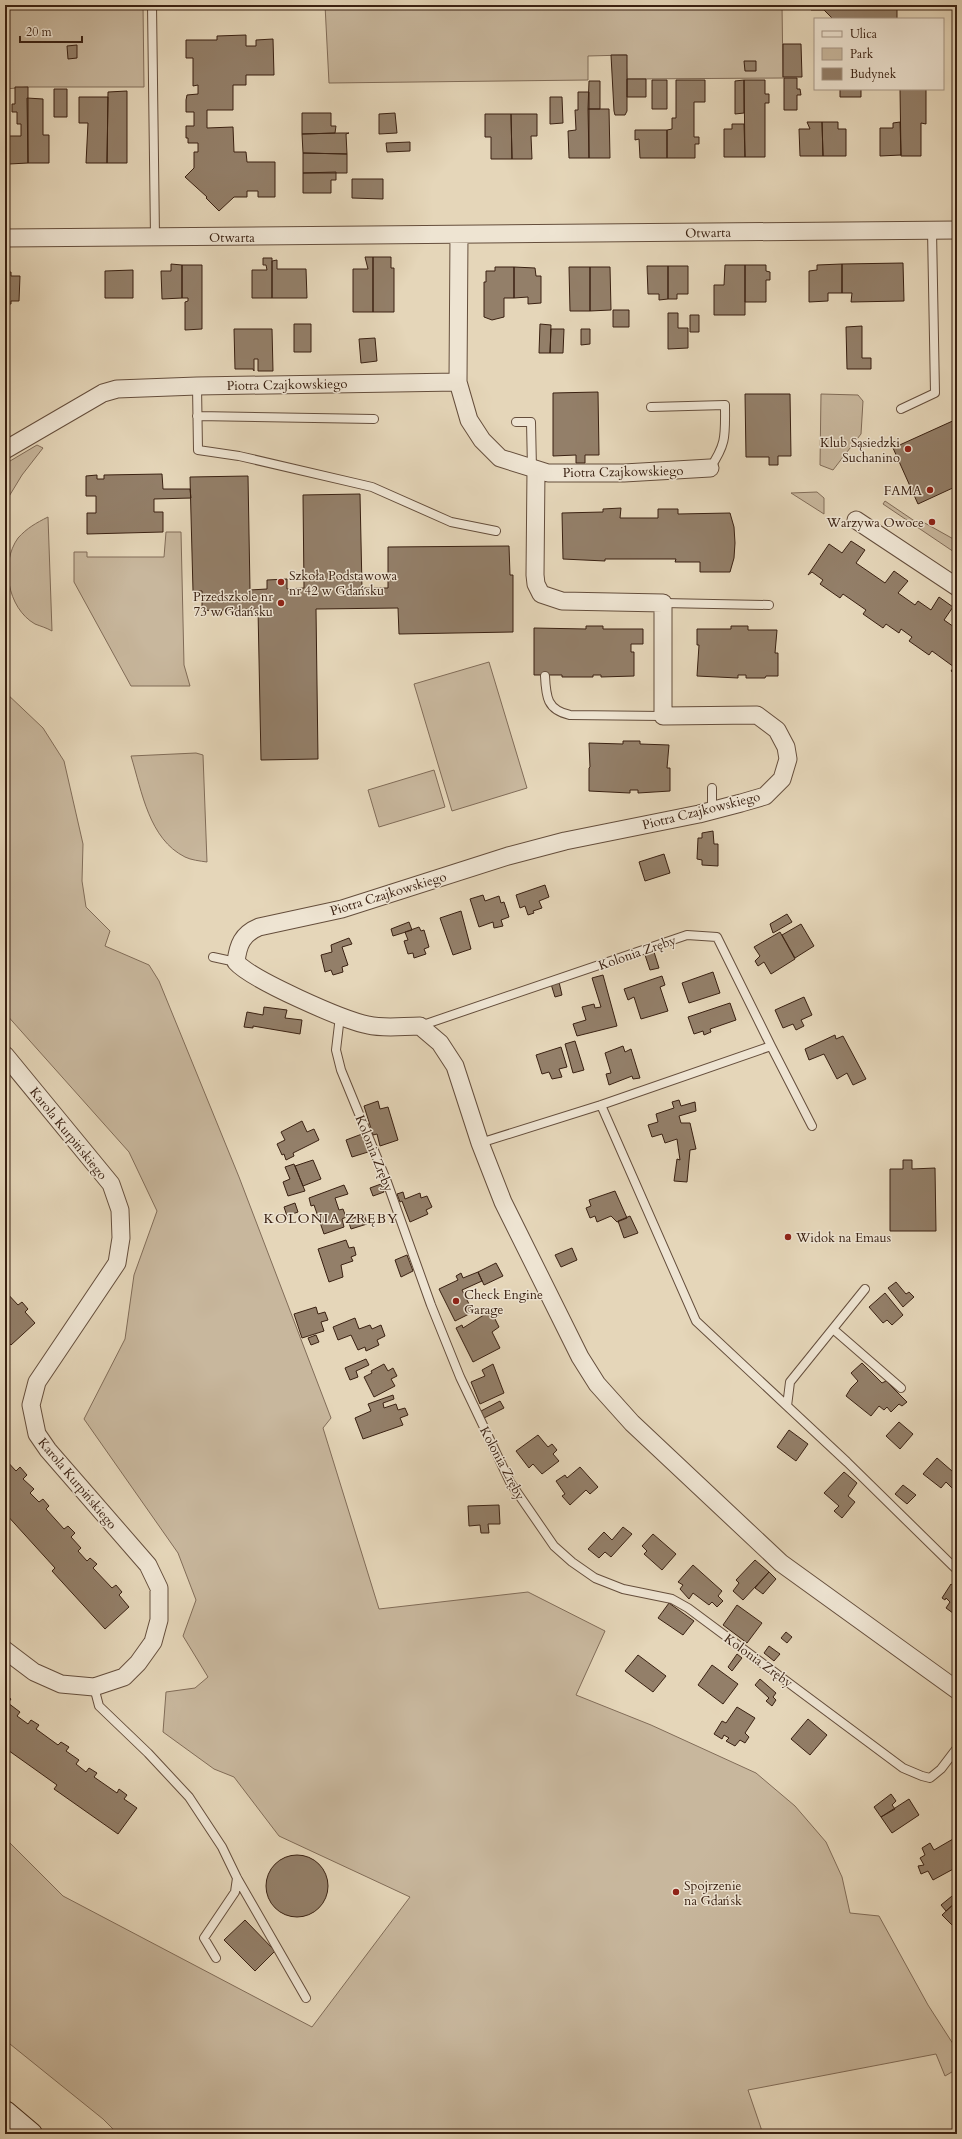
<svg xmlns="http://www.w3.org/2000/svg" width="962" height="2139" font-family="Cardo,serif">
  <rect width="100%" height="100%" fill="#e5d6b9"/>
  <filter id="stains"><feTurbulence type="fractalNoise" baseFrequency=".005" numOctaves="4"/><feColorMatrix values="0 0 0 0 .2 0 0 0 0 .09 0 0 0 0 .02 0 0 0 .5 -.17"/></filter>
  <radialGradient id="worn" r=".72"><stop offset=".6" stop-color="#630" stop-opacity="0"/><stop offset="1" stop-color="#630" stop-opacity=".3"/></radialGradient>
  <path fill="#c8b79d" stroke="#816c58" d="M5,5h138l1,82h-116l-23,2z
    M325,5h457l1,73 -156,1 -1,-24 -38,1v24l-259,3z
    M821,394l37,1 5,6 -2,33 -28,36 -13,-5z
    M37,445l6,3 -21,27 -17,28v-39z
    M817,492l7,6v16l-33,-21z
    M885,501l34,23 4,-2 34,19v13l-74,-50z
    M48,517l4,114c-5,-3 -12,-5 -17,-7 -28,-16 -35,-61 -17,-86 9,-10 18,-15 30,-21z
    M166,532h15l3,133 6,21h-59l-57,-104v-30h13v5h77z
    M489,662l38,126 -75,23 -38,-127z
    M5,692l38,36 21,33 19,83 -1,37 4,26 24,24 -5,15 44,19 10,16 80,196 92,241 -8,10 56,181 149,-17 77,39 -29,64 75,30 105,48 39,33 31,36 16,35 8,36 29,3 49,89 29,45v19l-12,7 -9,-22 -188,36 15,44h-645l-15,-15 -98,-79v-202l58,58 249,131 98,-130 -131,-61 -45,-59 -20,-8 -51,-37 3,-40 29,-4 13,-11 -25,-41 13,-36 -18,-47 -94,-134 41,-80 9,-64 23,-64 -28,-59 -124,-139z
    M196,753l7,2 4,107c-7,-1 -16,-2 -22,-5 -36,-18 -43,-65 -54,-101z
    M434,770l11,37 -66,20 -11,-37z"/>
  <path fill="#937f69" stroke="#3a2112" d="M811,5h109v3h-23v11h-64l-9,-9h-13z
    M246,35v11h10v-6l17,-1 1,36h-28v10h-13v25h-26v18l26,-1 1,25h12l1,10h28v35h-17v-6h-11v6h-13l-15,14 -13,-13 1,-1 -22,-20 9,-9v-16h4v-9h-10v-5h-2v-12h8v-14h-8v-12l1,-5 11,-1v-9l-5,1v-28h-7v-18h31v-4z
    M783,44h18l1,33h-19z
    M77,45v13l-9,1 -1,-13z
    M611,55h16v56l-2,4h-10l-1,-4z
    M744,61h12v10h-11z
    M784,78h13v11h3l1,6h-4v15h-13z
    M627,79h19v18h-19z
    M652,80h15v29h-15z
    M676,80h29v22h-11v35h5v7h-4v14h-28v-28l5,-1v-11h4z
    M744,80h21v14h4v9h-4v54h-20z
    M744,80v33l-9,1v-33z
    M589,81h11v28h-12z
    M15,87h13v76l-19,1v-28h12v-12h-4v-12h-5v-8h3z
    M54,89h13v28h-13z
    M840,89h21v8h-21z
    M900,89h26v35l-5,-1v33h-20z
    M127,91v72h-20l1,-71z
    M578,92h11v66h-20l-1,-27 8,-1 -1,-20h3z
    M79,97h29l-1,66h-21l2,-40h-9z
    M550,97h12l1,26 -13,1z
    M27,98l16,1v36h6v28h-21z
    M588,109h21l1,49h-21z
    M302,113h29v13h5l-1,7 -33,1z
    M395,113l2,20 -18,1v-20z
    M485,114h26l1,45h-21v-22h-6z
    M511,114h26v22h-6l1,23h-20z
    M807,122h15l1,34h-23l-1,-27h11z
    M822,122h16v7h8v27h-23z
    M900,122l1,33 -21,1v-28h13v-5z
    M732,124h12l1,33h-21v-28h8z
    M635,130h32v28h-27l-1,-19 -4,1z
    M339,133h10l-3,1 1,20 -44,-1 -1,-19z
    M410,142v9l-23,1 -1,-9z
    M303,153l44,1v19h-44z
    M336,172v8h-5v13h-28v-20z
    M352,179h31v20l-31,-1z
    M365,257h8v55h-20v-43h15z
    M373,257h18v11h3v44h-21z
    M263,258h9v40h-20v-28h15l-1,-5h-3z
    M277,260v9h29l1,29h-35v-37z
    M903,263l1,38 -53,1 1,-9h-10v-29z
    M171,264l11,1v33l-20,1 -1,-28h10z
    M842,264v29h-14v8l-19,1v-31l8,-1v-5z
    M182,265h20v64l-17,1v-28l3,-1v-3h-6z
    M725,265h20v50h-31v-30h10z
    M745,265h21v6l4,1v8h-4v22h-21z
    M647,266h21v33l-9,1v-6h-11z
    M668,266h20v28h-11v5h-9z
    M495,267h19v31h-10v19l-12,3 -8,-3v-35h2v-11h9z
    M514,267l21,1 1,8h5v27l-13,1v-7l-14,1z
    M569,267h21v44h-20z
    M590,267h20l1,43 -21,1z
    M133,270v28h-28v-27z
    M5,272h6v4h9l-1,25h-8v3h-6z
    M954,277h3v63h-2z
    M613,310h16v17h-16z
    M668,313h10v15h10v20l-20,1z
    M690,315h9v17h-9z
    M294,324h17v28h-17z
    M540,324l11,1 -1,28h-11z
    M862,326v32h9v11h-24l-1,-42z
    M234,329h38l1,42h-15v-12h-4v12l-1,-2h-18z
    M551,329h13l-1,24h-13z
    M581,329h9v15l-9,1z
    M375,338l2,23 -16,2 -2,-24z
    M598,392l1,63h-14v8h-9v-8l-23,1v-63z
    M745,394h45l1,62h-13v9h-9v-8h-23z
    M957,419v67l-39,18 -25,-56z
    M162,474l1,15h27l1,9 -37,1v13h9v20l-76,2v-21h9v-17h-10v-20l11,-1v4h7v-4z
    M248,476l2,114 17,-1v-9l20,-1v10l17,-1 -1,-93 57,-1 2,94h26v-41l121,-1 1,29h3v57l-114,2 -1,-26 -82,1 2,150 -57,1 -3,-151 -36,1 -1,5h-9v-5l-10,1v-20h-9l-3,-114z
    M621,508l-1,10h38v-9h20v5l52,-1 4,14 1,16 -1,15 -4,14h-30v-10h-25l1,-3h-71v2l-42,-2 -1,-46 41,-1v-3z
    M851,541l14,9 -9,13 29,20 9,-12 14,10 -10,12 17,12 3,-4 13,9 8,-13 14,10 -9,13 13,9v46l-6,-4 3,-4 -22,-16 -3,4 -20,-14 3,-4 -11,-8 -2,4 -13,-9 -3,4 -20,-14 3,-4 -23,-16 -3,4 -20,-14 3,-4 -11,-8 -4,3 21,-31 13,9z
    M586,626h17v3h40v15h-12v8h3v24l-33,1v-2h-8v2h-31v-2h-28v-47l52,1z
    M731,626h17v4h29l-2,23h3v23h-12l-1,2h-19v-3h-8v3l-41,-2 2,-31h-2v-16h34z
    M623,741h17v3l29,1 -2,23h3v23l-32,2v-3h-8v3l-41,-2v-23l1,-1 -1,-24 34,1z
    M713,831l1,13h4v22l-16,-1v-5l-5,-1 1,-21h4v-5z
    M664,854l6,19 -25,8 -6,-19z
    M545,885l4,12 -10,4 3,7 -9,3 1,2 -6,2 -3,-9 -5,2 -4,-13z
    M483,895l2,6 14,-5 2,7 3,-1 5,15 -8,3 2,6 -9,2 -1,-6 -14,5 -9,-28z
    M461,911l10,38 -18,6 -13,-37z
    M787,914l5,8 -19,11 -3,-9z
    M409,922l3,8 -19,6 -2,-7z
    M801,924l13,22 -19,12 -13,-23z
    M419,927l2,4 3,-1 5,17 -5,2 2,5 -12,4 -1,-5 -5,1 -4,-13 4,-1 -3,-8z
    M780,932l15,27 -24,15 -7,-12 -6,4 -3,-5 5,-5 -6,-9z
    M349,938l3,6 -10,3 6,18 -6,2 1,5 -10,3 -2,-5 -6,2 -4,-17 11,-3 -1,-7z
    M654,952l5,16 -9,2 -5,-15z
    M713,972l7,21 -31,10 -7,-20z
    M603,975l14,51 -40,10 -4,-12 13,-4 -4,-13 12,-3 1,4 6,-1 -9,-29z
    M662,976l3,9 -5,2 8,24 -27,8 -7,-22 -6,3 -4,-11z
    M559,982l3,13 -7,2 -4,-13z
    M804,997l8,18 -11,5 3,6 -8,4 -3,-6 -10,4 -8,-18z
    M730,1003l6,17 -26,9 1,3 -7,3 -1,-4 -9,3 -6,-17z
    M264,1007l23,3 -2,8 17,2 -2,14 -47,-8v2l-9,-1 3,-15 16,3z
    M835,1035l1,4 7,-3 23,43 -13,6 -6,-12 -10,6 -13,-25 -15,6 -4,-11z
    M575,1041l9,29 -11,3 -8,-29z
    M623,1046l2,6 6,-3 9,29 -7,1 -1,-3 -23,9 -3,-11 5,-1 -6,-20z
    M561,1047l6,20 -8,2 3,8 -10,2 -3,-7 -7,2 -6,-19z
    M679,1100l2,6 14,-4 1,9 -17,5 2,7h9l6,26 -6,1 -3,32 -13,-1 3,-22 3,1 -3,-21 -12,4 -3,-9 -10,3 -4,-12 10,-3 -2,-8 18,-6 -2,-6z
    M378,1101l2,8 8,-2 10,33 -18,6 -3,-12 -4,1 -9,-29z
    M302,1121l5,11 7,-3 5,11 -26,13 1,3 -8,4 -2,-6 -2,1 -5,-11 8,-4 -4,-8z
    M362,1134l6,18 -16,5 -6,-17z
    M313,1160l8,19 -18,7 -8,-20z
    M903,1160h9v9l23,-1 1,63h-46v-62h13z
    M294,1164l11,27 -17,5 -5,-14 7,-3 -5,-12z
    M381,1184l3,8 -11,4 -3,-8z
    M344,1185l4,9 -13,4 4,12 4,-1 3,8 -4,2 2,8 -20,7 -10,-29 -3,1 -2,-8z
    M615,1191l12,27 -10,4 -6,-6 -14,6 -2,-6 -5,2 -4,-10 5,-2 -2,-6z
    M403,1192l2,7 15,-6 1,5 6,-2 5,11 -6,3 2,4 -18,8 -8,-21 -2,1 -3,-8z
    M295,1203l3,9 -11,4 -3,-9z
    M364,1214l3,10 -16,5 -3,-9z
    M630,1216l8,17 -14,5 -6,-17z
    M346,1240l3,8 5,-1 2,8 -5,2 2,4 -12,4 2,12 -14,5 -11,-33z
    M572,1248l5,12 -16,7 -6,-12z
    M407,1255l6,16 -12,6 -6,-17z
    M496,1263l7,13 -19,9 -6,-13z
    M478,1272l4,9 -20,9 11,22 -18,9 -16,-32 19,-9 -2,-4 5,-3 2,5z
    M896,1282l10,12 3,-2 5,5 -11,10 -15,-19z
    M5,1291l13,14 4,-3 6,7 -3,3 10,11 -24,22 -6,-6z
    M885,1293l18,22 -11,10 -5,-5 -4,3 -14,-16z
    M316,1307l2,7 7,-2 3,8 -7,2 3,9 -22,7 -8,-24z
    M495,1308l4,7 -5,2 5,10 -7,5 8,16 -27,14 -17,-34 6,-3 1,3z
    M355,1318l4,11 11,-4 2,4 9,-4 4,11 -8,4 2,5 -13,6 -1,-4 -7,3 -7,-15 -13,5 -5,-13z
    M316,1335l3,7 -8,3 -3,-7z
    M366,1359l3,6 -13,6 2,6 -8,3 -5,-12z
    M862,1363l20,20 4,-2 21,21 -5,4 -3,-2 -8,8 -4,-5 -3,3 -5,-4 -8,10 -25,-20 5,-8 7,-7 -7,-8z
    M384,1364l4,7 5,-3 4,8 -6,3 4,7 -21,11 -10,-20 8,-4 -1,-2z
    M493,1364l11,29 -24,11 -9,-22 14,-6 -3,-6z
    M393,1395l1,4 -11,4 1,5 12,-4 2,6 7,-2 3,7 -8,3 3,7 -40,14 -8,-21 16,-7 -3,-7z
    M500,1401l4,7 -20,10 -3,-7z
    M899,1422l14,12 -13,15 -14,-13z
    M789,1430l19,14 -12,17 -19,-14z
    M538,1435l10,12 4,-3 5,6 -4,4 6,7 -17,13 -9,-10 -4,4 -13,-17z
    M937,1458l15,13 1,-1 4,3v11l-4,5 -7,-7 -5,6 -18,-14z
    M5,1459l11,12 4,-4 7,8 -4,4 11,10 -4,4 9,9 4,-3 6,7 -3,3 18,20 4,-3 7,7 -4,4 10,11 -3,3 9,10 3,-3 7,6 -4,4 19,20 4,-3 6,7 -3,3 10,12 -24,22 -53,-58 3,-3 -50,-55 3,-4 -3,-3z
    M580,1467l18,20 -8,7 -4,-4 -16,15 -8,-9 3,-2 -9,-13 9,-6 2,3z
    M844,1472l13,11 -9,13 7,6 -13,16 -8,-7 5,-5 -15,-13z
    M903,1485l13,10 -9,9 -12,-10z
    M499,1505l1,19h-12l1,9h-8l-1,-8 -11,1 -1,-20z
    M623,1527l9,7 -21,23 -6,-5 -6,6 -11,-9 16,-17 8,8z
    M653,1534l23,20 -14,16 -18,-16 3,-3 -5,-5z
    M755,1560l14,12 -26,28 -10,-9 6,-8 -3,-3z
    M693,1565l29,26 -4,5 5,5 -6,6 -5,-5 -3,3 -16,-12 -4,6 -9,-10 3,-4 -5,-3z
    M769,1572l7,7 -13,15 -8,-6z
    M951,1584l6,5v27l-11,-8 4,-6 -4,-4 -1,2 -3,-2z
    M669,1603l25,18 -11,14 -25,-17z
    M737,1605l25,18 -15,20 -24,-18z
    M786,1632l6,5 -5,6 -6,-5z
    M769,1646l11,8 -6,7 -10,-8z
    M737,1654l5,4 -10,13 -4,-4z
    M638,1655l28,21 -13,16 -28,-21z
    M712,1665l26,19 -15,20 -25,-19z
    M760,1679l16,14 -3,4 3,3 -4,6 -6,-5 3,-3 -14,-13z
    M5,1695l6,4 -3,4 12,9 -3,4 11,8 3,-4 8,5 -3,4 22,16 3,-3 8,5 -3,4 13,9 -3,4 10,8 3,-4 8,5 -3,4 23,16 2,-4 8,6 -3,4 13,9 -19,26 -64,-45 3,-4 -52,-37z
    M737,1707l18,11 -10,15 4,4 -4,6 -5,-3 -5,6 -9,-5 3,-3 -5,-3 -2,4 -8,-5 8,-13 4,2z
    M808,1719l19,16 -17,20 -19,-16z
    M891,1794l5,7 -4,4 3,4 -14,8 -7,-10z
    M909,1799l10,16 -27,18 -11,-16z
    M953,1839l4,8v20l-24,13 -5,-9 -7,3 -3,-8 6,-1 -4,-7 5,-3 -3,-7 8,-5 4,7z
    M266 1886a31 31 0 1 1 62 0a31 31 0 1 1-62 0Z
    M957,1892v9l-11,10 -5,-6z
    M957,1901v23l-3,3 -12,-12z
    M245,1920l30,31 -20,20 -31,-31z"/>
  <g fill="none" stroke-linecap="round" stroke-linejoin="round">
    <defs>
      <path id="lane" d="M152,5l3,232
        M957,39v145
        M197,386l1,64 41,6 133,31 79,35 45,9
        M651,407l74,-2c0,30 2,38 -15,63
        M901,409l34,-16 -3,-163
        M197,416l177,3
        M516,422h15l1,47
        M663,603l106,2
        M545,676c1,21 2,34 25,39l93,1
        M712,788v22
        M213,957l23,5
        M340,1016l-4,34 5,20 46,112 44,123 29,72 50,105 44,64 18,16 23,16 28,11 49,10 16,9 215,160 19,8 8,2 11,-9 16,-21
        M420,1026l267,-91 30,2 54,109 41,80
        M601,1105l95,216 91,85
        M480,1143l121,-38 170,-59
        M865,1289l-75,93 -3,24 60,56 110,108
        M833,1329l68,59
        M94,1687l5,19 49,47 41,44 33,50 15,31 69,120
        M216,1958l-12,-20 31,-46 2,-14"/>
      <path id="street" d="M459,235l-1,147 11,38 13,20 18,18 48,15h76l86,-5
        M5,238l952,-8
        M5,450l98,-57 14,-4 80,-3 261,-4
        M536,470l-1,105 1,9 5,10 21,7 101,2v113l94,-1 20,15 9,17 2,12 -6,20 -17,17 -24,7 -42,11 -134,27 -57,15 -166,53 -83,18c-17,7 -21,18 -23,35 16,18 107,58 132,63 17,4 35,1 52,1l20,17 15,23 25,77 23,59 77,155 17,27 35,39 149,140 176,127
        M856,520l101,67
        M5,1055l106,129 9,26 1,28 -4,25 -80,119 -6,23 6,29 11,16 100,115 11,23v32l-6,22 -15,21 -14,14 -30,10 -33,-3 -27,-12 -29,-22"/>
      <path id="secondary" d="M5,2112l26,22"/>
    </defs>
    <use href="#lane" stroke="#654e3c" stroke-width="10"/>
    <use href="#street" stroke="#654e3c" stroke-width="19"/>
    <use href="#secondary" stroke="#3a2112" stroke-width="24"/>
    <use href="#lane" stroke="#eee4d2" stroke-width="8"/>
    <use href="#street" stroke="#eee4d2" stroke-width="17"/>
    <use href="#secondary" stroke="#eee4d2" stroke-width="22"/>
  </g>
  <g fill="#8f2418" stroke="#eee4d2" stroke-width="1.5">
    <circle cx="908" cy="449" r="4"/>
    <circle cx="930" cy="490" r="4"/>
    <circle cx="932" cy="522" r="4"/>
    <circle cx="281" cy="582" r="4"/>
    <circle cx="281" cy="603" r="4"/>
    <circle cx="788" cy="1237" r="4"/>
    <circle cx="456" cy="1301" r="4"/>
    <circle cx="676" cy="1892" r="4"/>
  </g>
  <g text-anchor="middle" stroke-width="3" stroke-linejoin="round" paint-order="stroke">
    <g font-size="13" fill="#3a2112" stroke="#eee4d2">
      <text transform="translate(708 232) rotate(-1)" y="5">Otwarta</text>
      <text x="232" y="242">Otwarta</text>
      <text transform="translate(287 384) rotate(-1)" y="5">Piotra Czajkowskiego</text>
      <text transform="translate(623 471) rotate(-1)" y="5">Piotra Czajkowskiego</text>
      <text transform="translate(701 810) rotate(-14)" y="5">Piotra Czajkowskiego</text>
      <text transform="translate(388 893) rotate(-17)" y="5">Piotra Czajkowskiego</text>
      <text transform="translate(637 952) rotate(-19)" y="5">Kolonia Zręby</text>
      <text transform="translate(69 1133) rotate(51)" y="5">Karola Kurpińskiego</text>
      <text transform="translate(375 1153) rotate(68)" y="5">Kolonia Zręby</text>
      <text transform="translate(503 1463) rotate(62)" y="5">Kolonia Zręby</text>
      <text transform="translate(78 1483) rotate(50)" y="5">Karola Kurpińskiego</text>
      <text transform="translate(759 1660) rotate(36)" y="5">Kolonia Zręby</text>
    </g>
    <g font-size="13" fill="#3a2112" stroke="#eee4d2" text-anchor="end">
      <text x="900" y="447">Klub Sąsiedzki<tspan x="900" dy="15">Suchanino</tspan></text>
      <text x="922" y="495">FAMA</text>
      <text x="924" y="527">Warzywa Owoce</text>
      <text x="289" y="580" text-anchor="start">Szkoła Podstawowa<tspan x="289" dy="15">nr 42 w Gdańsku</tspan></text>
      <text x="273" y="601">Przedszkole nr<tspan x="273" dy="15">73 w Gdańsku</tspan></text>
      <text x="796" y="1242" text-anchor="start">Widok na Emaus</text>
      <text x="464" y="1299" text-anchor="start">Check Engine<tspan x="464" dy="15">Garage</tspan></text>
      <text x="684" y="1890" text-anchor="start">Spojrzenie<tspan x="684" dy="15">na Gdańsk</tspan></text>
    </g>
    <g font-size="14" letter-spacing="1" fill="#3a2112" stroke="#eee4d2">
      <text x="331" y="1223">KOLONIA ZRĘBY</text>
    </g>
  </g>
  <rect width="962" height="2139" fill="none" stroke="#e5d6b9" stroke-width="20"/>
  <rect x="6" y="6" width="950" height="2127" fill="none" stroke="#3a2112" stroke-width="2"/>
  <rect x="10" y="10" width="942" height="2119" fill="none" stroke="#3a2112"/>
  <rect x="814" y="18" width="130" height="72" fill="#eee4d2" stroke="#a69685"/>
  <rect x="822" y="31" width="20" height="6" fill="#eee4d2" stroke="#a69685"/>
  <text x="850" y="38" font-size="12" fill="#3a2112">Ulica</text>
  <rect x="822" y="48" width="20" height="12" fill="#c8b79d" stroke="#a69685"/>
  <text x="850" y="58" font-size="12" fill="#3a2112">Park</text>
  <rect x="822" y="68" width="20" height="12" fill="#937f69" stroke="#a69685"/>
  <text x="850" y="78" font-size="12" fill="#3a2112">Budynek</text>
  <path d="M20 36v6h62v-6" fill="none" stroke="#3a2112" stroke-width="2"/>
  <text x="26" y="36" font-size="12" fill="#3a2112" stroke="#eee4d2" stroke-width="3" paint-order="stroke">20 m</text>
  <rect width="100%" height="100%" filter="url(#stains)"/>
  <rect width="100%" height="100%" fill="url(#worn)"/>
</svg>
